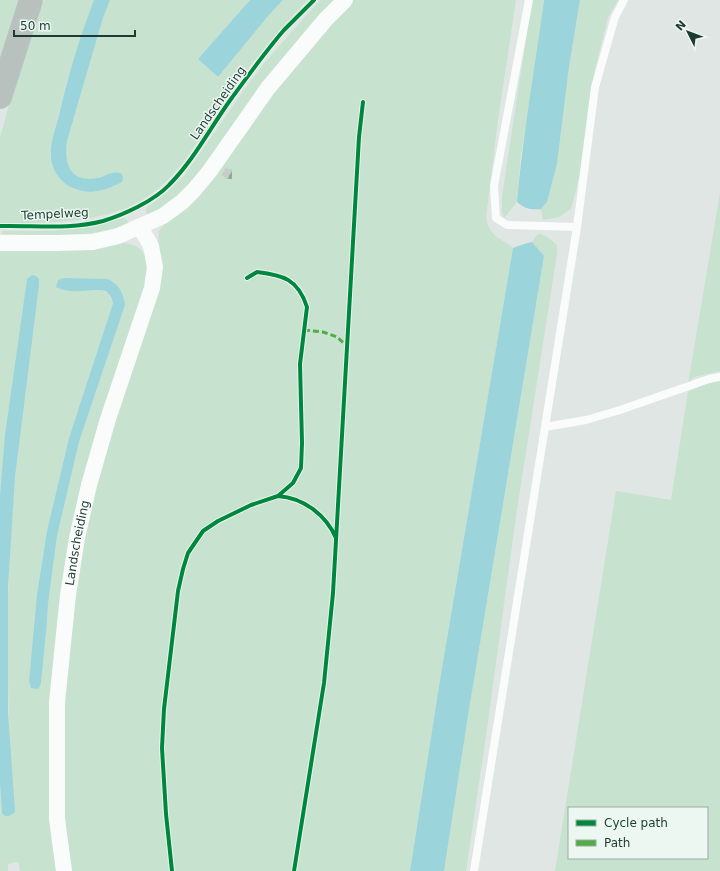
<svg xmlns="http://www.w3.org/2000/svg" width="720" height="871" font-family="'DejaVu Sans',sans-serif">
  <defs>
    <filter id="shadow"><feDropShadow dx="4.5" dy="2.5" stdDeviation="1" flood-color="#0004"/></filter>
  </defs>
  <rect width="100%" height="100%" fill="#e0e6e3"/>
  <path fill="#c7e2ce" fill-rule="evenodd" d="M0,0h22l-22,65z
    M44,0h50l-28,84 -14,57 -2,15 2,9 8,13 36,14 13,-4 13,-6 -10,-9c-32,13 -49,4 -45,-32l36,-123 7,-18h140l-52,59 20,18 50,-61 15,-16h25c-30,30 -57,63 -81,98 -29,41 -52,90 -101,110 -40,16 -84,15 -126,15v-85l16,-60z
    M320,0h17l-154,192 -20,15 -16,9 -1,-6 1,-3 18,-13 19,-18 60,-86 21,-28z
    M351,0h165l-19,127 -11,91c5,21 13,18 27,30l-73,432 -30,191h-342l-6,-69v-81l19,-180 77,-298 1,-12 91,-111z
    M532,0h12l-14,104 -9,49 -4,49 -13,16 -2,-6v-16z
    M580,0h38l-10,17 -14,57 -14,100 -9,35 -12,8 -16,3 -2,-11 6,-7 10,-38 12,-97z
    M720,193v178l-26,6 -6,7z
    M123,218l3,1 4,5c-42,15 -85,11 -128,10v-3c29,0 57,1 86,-4 12,-2 23,-7 35,-9z
    M538,234c8,0 13,6 19,11v9l-41,262 -30,220 -20,135h-22l24,-155 76,-460 -12,-14z
    M123,243c25,2 24,18 24,37l-79,280 -10,311h-38l-1,-7 -2,-2 -9,2v7h-8v-88l2,30 7,-79 -2,-112 3,-76 5,-69 8,-71 15,-114 -11,-13 -22,155 -5,60v-244l110,-4zM64,278l50,3 9,14 2,10 -46,137 -22,94 -9,68 -1,18 -6,62 -3,4 -9,-7 8,-87 10,-63 22,-93 44,-135 -5,-10c-8,-6 -34,-1 -45,-3z
    M720,381v490h-165l61,-380 55,9 17,-108 21,-10zM569,808h138v50h-138z"/>
  <path fill="#9bd4db" d="M94,0h16l-7,18 -36,123c-3,23 3,42 30,37 6,-1 10,-4 15,-5 3,-1 7,0 9,0l2,4 -1,5c-15,8 -30,13 -46,7 -11,-3 -21,-14 -24,-25 -4,-14 2,-31 6,-45 9,-40 21,-80 36,-119z
    M250,0h33l-15,16 -50,61 -20,-18z
    M544,0h36l-11,67 -12,97 -10,38 -6,7c-10,1 -16,0 -24,-7 6,-68 18,-135 27,-202z
    M532,242l12,14 -76,460 -24,155h-34l30,-191 73,-432 11,-4z
    M32,275l4,1 3,3v6l-24,192 -7,110v125l7,100c-4,4 -10,6 -13,1l-2,-30v-289l5,-60 22,-155z
    M64,278l43,1c11,3 17,15 18,26l-46,137 -22,94 -9,68 -1,18 -6,62 -3,5 -7,-1 -2,-7 8,-87 10,-63 22,-93 44,-135 -2,-6 -5,-6c-17,-4 -34,5 -50,-4l2,-7z"/>
  <path fill="#c7ceca" stroke="#c8cfcc" filter="url(#shadow)" d="M226,168l5,3 -4,7 -5,-3z"/>
  <g fill="none" stroke-linecap="round" stroke-linejoin="round">
    <defs>
      <path id="motorway" d="M0,97l31,-97"/>
    </defs>
    <use href="#motorway" stroke="#bac4c0" stroke-width="24"/>
    <path stroke="#fafbfb" stroke-width="8" d="M577,227l18,-140 20,-70 9,-17
      M545,427l41,-7 34,-10 89,-31 11,-2
      M474,871l103,-644 -70,-2 -11,-7 -2,-32 35,-186"/>
    <g stroke="#fafbfb" stroke-width="16">
      <path d="M0,243h56l37,-1 25,-6 45,-20 19,-14 12,-12 15,-18 59,-84 58,-69 19,-19"/>
      <path id="s1" d="M64,871l-7,-52v-117l11,-107 9,-57 12,-53 19,-66 44,-131 3,-21 -4,-21 -11,-19"/>
    </g>
    <use href="#motorway" stroke="#b8c1be" stroke-width="22"/>
    <path stroke="#52ac45" stroke-width="3" stroke-dasharray="6 3" stroke-linecap="butt" d="M304,330l19,2 14,5 10,9"/>
    <defs>
      <path id="cycleway" d="M0,226c33,-1 70,4 103,-5 20,-6 51,-20 66,-36 25,-25 41,-57 62,-86 17,-23 34,-47 53,-69 10,-10 20,-20 30,-30
        M278,496c26,2 48,19 58,42
        M172,871l-6,-57 -4,-66 2,-39 14,-118 5,-22 5,-16 15,-22 15,-10 33,-16 27,-9 15,-13 8,-15 1,-25 -2,-79 7,-57c-9,-28 -24,-32 -50,-35l-10,6
        M294,871l30,-188 9,-90 26,-456 4,-35"/>
    </defs>
    <use href="#cycleway" stroke="#ecf7f1" stroke-width="6"/>
    <use href="#cycleway" stroke="#00873e" stroke-width="4"/>
  </g>
  <g text-anchor="middle" stroke-width="3" stroke-linejoin="round" paint-order="stroke">
    <g font-size="12" fill="#1d3b31" stroke="#ecf7f1">
      <text transform="translate(218 103) rotate(-55)" y="4">Landscheiding</text>
      <text transform="translate(55 214) rotate(-3)" y="4">Tempelweg</text>
      <text dy="4" stroke="none"><textPath href="#s1" startOffset="330">Landscheiding</textPath></text>
    </g>
  </g>
  <rect x="568" y="807" width="140" height="52" fill="#ecf7f1" stroke="#99aca4"/>
  <rect x="576" y="820" width="20" height="6" fill="#00873e" stroke="#99aca4"/>
  <text x="604" y="827" font-size="12" fill="#1d3b31">Cycle path</text>
  <rect x="576" y="840" width="20" height="6" fill="#52ac45" stroke="#99aca4"/>
  <text x="604" y="847" font-size="12" fill="#1d3b31">Path</text>
  <g transform="translate(688 32) rotate(312)" stroke="#ecf7f1" stroke-width="3" paint-order="stroke">
  <path d="M0-3L7 15L0 10L-7 15Z" fill="#1d3b31"/>
  <text y="-6" font-size="11" font-weight="bold" text-anchor="middle" fill="#1d3b31">N</text>
  </g>
  <path d="M14 30v6h121v-6" fill="none" stroke="#1d3b31" stroke-width="2"/>
  <text x="20" y="30" font-size="12" fill="#1d3b31" stroke="#ecf7f1" stroke-width="3" paint-order="stroke">50 m</text>
</svg>
